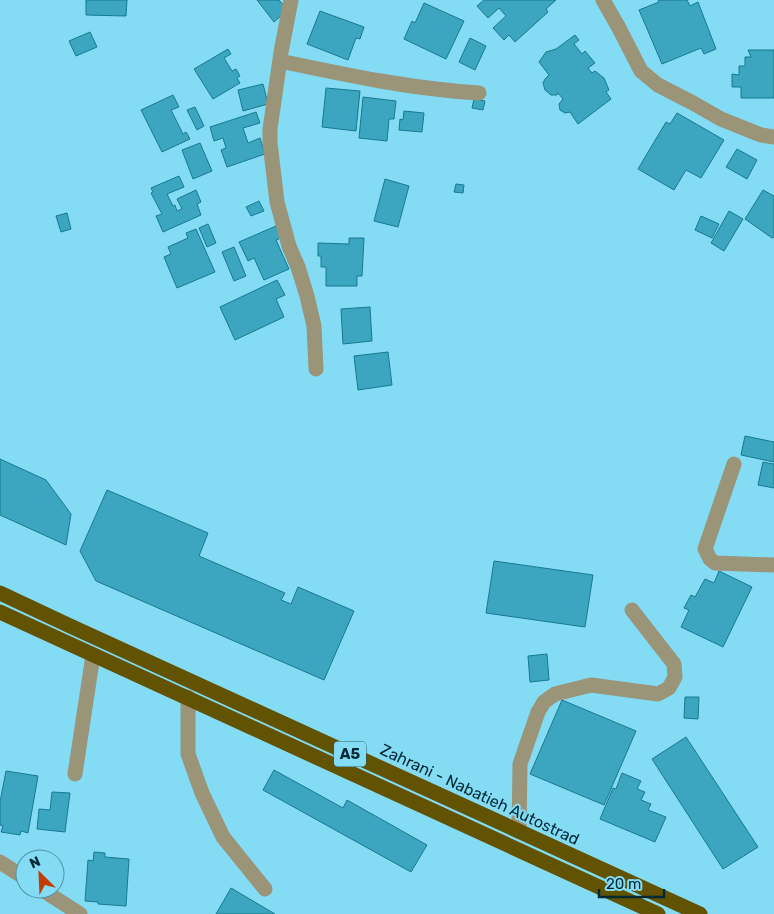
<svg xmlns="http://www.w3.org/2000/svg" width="774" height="914" font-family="Rubik,sans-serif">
  <rect width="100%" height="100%" fill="#84dbf4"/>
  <path fill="#3ca5c0" stroke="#177a91" d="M86,0h41l-1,16 -40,-1z
    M257,0h22l5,6 -2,9 -8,7z
    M484,0h72l-10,9 2,3 -33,30 -6,-7 -5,5 -11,-12 13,-12 -7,-8 -11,10 -11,-12z
    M658,0h29l3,6 8,-4 18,47 -12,5 -3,-6 -39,16 -23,-54 20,-8z
    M424,3l40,18 -18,38 -42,-20 8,-18 3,2z
    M320,11l44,16 -4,12 -4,-1 -8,22 -41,-16z
    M90,32l7,15 -21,9 -7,-15z
    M575,35l4,5 -5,4 8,10 3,-3 10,12 -7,5 4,5 3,-2 9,7 5,12 -3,2 5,7 -33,25 -8,-12 -5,1 -5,-3 -1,-6 4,-5 -5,-6 -1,2h-6l-6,-5 -2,-7 2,-4 4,-4 -10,-13 7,-10 10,-3z
    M470,38l16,8 -11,24 -16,-8z
    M228,49l3,5 -7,4 8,13 4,-2 4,7 -3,2 3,5 -27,16 -19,-30z
    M748,50h26v48h-33v-11h-9v-13l7,1v-9h6v-9h6z
    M263,84l5,20 -25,7 -5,-21z
    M326,88l34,3 -4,40 -34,-4z
    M173,95l6,12 -8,3 12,24 3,-2 4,7 -28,13 -21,-42z
    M363,97l33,4 -2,18h-5l-2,22 -28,-3z
    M474,99l11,2 -2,9 -11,-2z
    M195,107l9,19 -7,4 -10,-20z
    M404,111l20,2 -2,19 -23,-2 1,-11 3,1z
    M256,112l4,11 -17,5 5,15 12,-5 5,16 -38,13 -6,-17 5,-2 -3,-10 -9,3 -4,-14z
    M677,113l47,27 -23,38 -15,-8 -12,20 -36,-21 28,-47 4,2z
    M200,143l12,28 -19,8 -11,-29z
    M737,149l20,11 -10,19 -21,-12z
    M179,176l5,11 -17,7 6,12 2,-1 2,6 5,-2 -5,-10 19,-9 5,12 -4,2 4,11 -38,17 -7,-16 6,-2 -11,-21 2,-1 -2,-4z
    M385,179l24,7 -11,41 -24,-6z
    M456,184l8,1 -1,8 -9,-1z
    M763,190l11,6v41l-2,1 -27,-19z
    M259,201l5,10 -13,5 -5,-9z
    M729,211l14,8 -19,32 -13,-8z
    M67,213l4,16 -10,3 -5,-16z
    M701,216l18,8 -7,14 -17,-8z
    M208,224l8,19 -9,4 -8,-19z
    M276,226l5,12 -5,2 13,29 -25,11 -10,-22 -6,3 -9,-19z
    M196,229l19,43 -38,16 -13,-31 7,-3 -3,-7 20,-9 -2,-5z
    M349,238h15l-2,38h-5v10h-31v-19h-5v-11h-3v-13l31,1z
    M234,247l12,29 -12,5 -12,-29z
    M277,280l8,15 -9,4 8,18 -49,23 -15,-33z
    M370,307l2,34 -29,3 -2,-35z
    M388,352l4,33 -34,5 -4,-34z
    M745,436l29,6v20l-33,-7z
    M0,459l46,21 25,34 -5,31 -66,-30z
    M763,462l11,2v24l-16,-3z
    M107,490l101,43 -9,23 86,37 -4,7 10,4 7,-17 56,24 -30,69 -228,-99 -16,-30z
    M494,561l99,14 -8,52 -99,-14z
    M719,571l33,16 -29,60 -42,-20 8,-17 -5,-2 7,-13 4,2 10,-18 9,4z
    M547,654l2,26 -19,2 -2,-26z
    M685,697h14l-1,22 -14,-1z
    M562,700l74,31 -32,74 -74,-31z
    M686,737l72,110 -35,22 -71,-110z
    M274,770l69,38 4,-8 80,45 -16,27 -148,-82z
    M6,771l32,5 -10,57 -7,-2 -1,4 -19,-3 2,-6 -3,-1v-23z
    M622,773l19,8 -4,8 8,3 -4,8 10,4 -3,6 18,7 -11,25 -55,-23 13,-31 3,1z
    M52,792l18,1 -5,39 -28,-3 2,-20 11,1z
    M94,852l11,1v4l24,2 -3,47 -28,-2v-2l-13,-1 3,-41 5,1z
    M231,888l44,26h-59z"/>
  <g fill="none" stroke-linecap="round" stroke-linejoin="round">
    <path stroke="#9a9478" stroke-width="15" d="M291,0l-10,52 -11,77v14l7,59 12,44 9,21 9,29 7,30 2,43
      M603,0l16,28 22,43 17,14 35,18 28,16 40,16 13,2
      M280,61c66,14 132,28 199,32
      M734,464l-29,85 5,10 5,4 59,2
      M188,697v57l14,39 21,44 42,52
      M75,774l18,-119
      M519,831l1,-67 18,-52 6,-10 11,-8 36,-9 67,9 11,-6 6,-11 -1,-13 -42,-54
      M0,862l25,16
      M41,889l39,25"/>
    <path stroke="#615302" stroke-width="15" d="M0,593l68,32 632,289
      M0,612l658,302"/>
  </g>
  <g text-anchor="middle" stroke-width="4" stroke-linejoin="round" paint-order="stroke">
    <rect fill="#84dbf4" stroke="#295e6d" stroke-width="1" x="334" y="741.5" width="32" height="25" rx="4"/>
    <g font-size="15" font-weight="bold" fill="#022933">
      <text x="350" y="759">A5</text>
    </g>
    <g font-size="16" fill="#022933" stroke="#84dbf4">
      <text transform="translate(480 794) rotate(25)" y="6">Zahrani - Nabatieh Autostrad</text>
    </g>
  </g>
  <g transform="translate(40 874) rotate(336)"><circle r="24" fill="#84dbf4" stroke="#5094a7"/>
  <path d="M0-4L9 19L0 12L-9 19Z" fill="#c23b00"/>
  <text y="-8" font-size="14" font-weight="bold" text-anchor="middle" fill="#022933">N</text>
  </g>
  <path d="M599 889v8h65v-8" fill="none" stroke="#022933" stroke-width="2.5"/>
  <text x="606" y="889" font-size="15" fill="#022933" stroke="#84dbf4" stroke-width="4" paint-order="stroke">20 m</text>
</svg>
